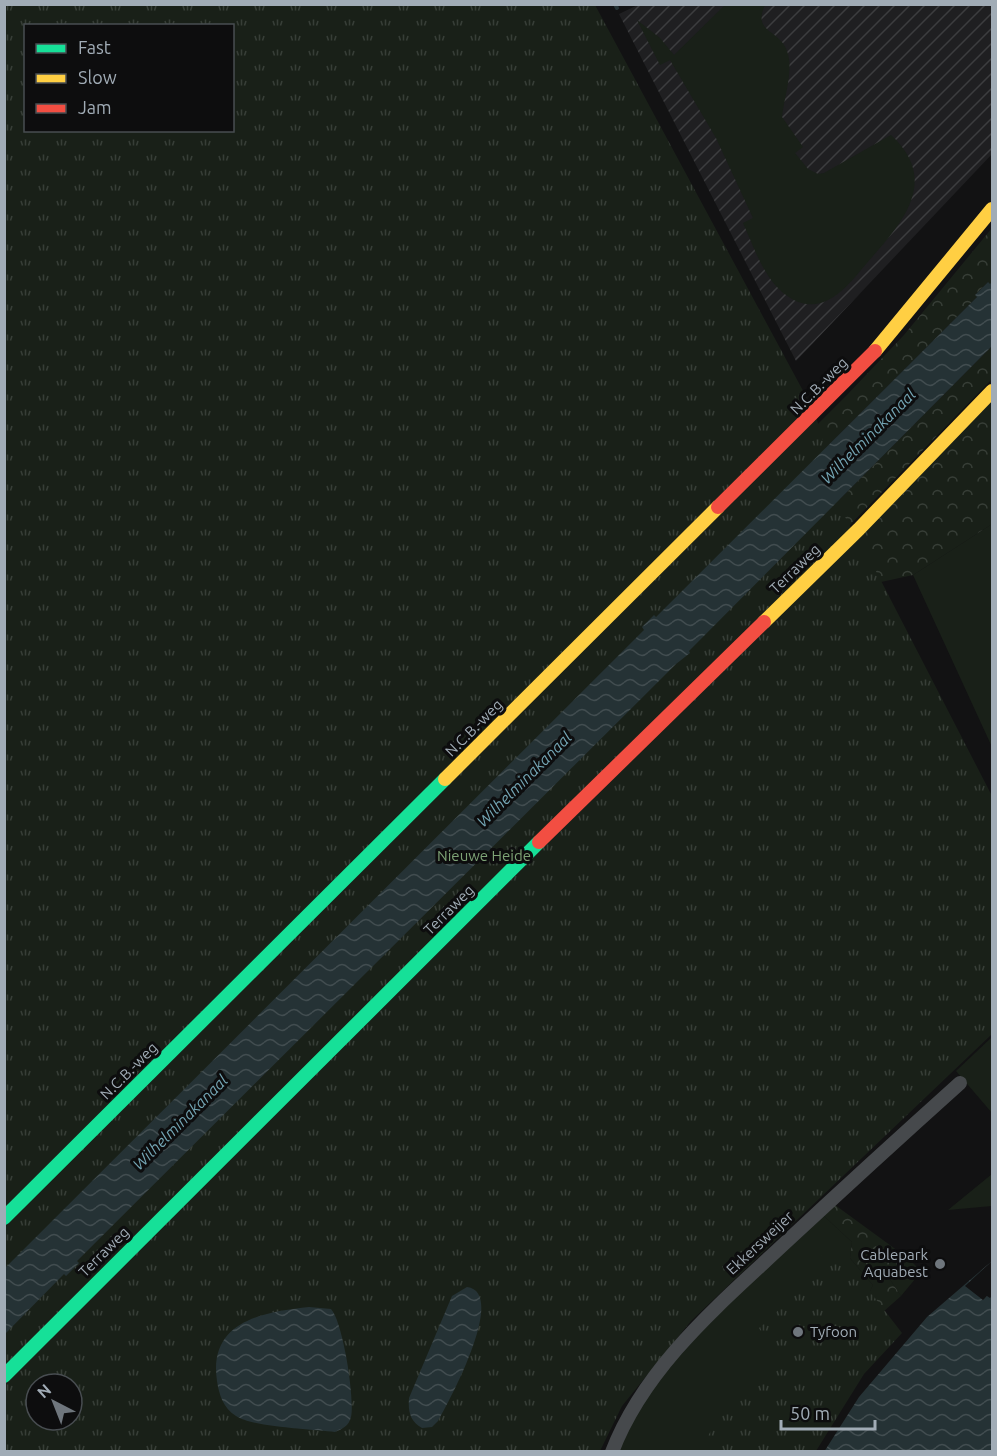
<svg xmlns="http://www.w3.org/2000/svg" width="997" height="1456" font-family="Ubuntu,sans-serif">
  <defs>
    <pattern id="industrial-furrows" width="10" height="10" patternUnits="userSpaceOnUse" patternTransform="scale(1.5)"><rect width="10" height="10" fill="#1f1f21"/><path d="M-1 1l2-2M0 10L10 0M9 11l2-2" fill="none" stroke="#3c3d3f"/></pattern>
    <pattern id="forest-crowns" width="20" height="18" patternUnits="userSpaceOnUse" patternTransform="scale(1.5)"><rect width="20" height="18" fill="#192018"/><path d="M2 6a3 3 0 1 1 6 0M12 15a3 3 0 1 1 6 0" fill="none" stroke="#373e37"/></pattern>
    <pattern id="park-tufts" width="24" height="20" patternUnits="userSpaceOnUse" patternTransform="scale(1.5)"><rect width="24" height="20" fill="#192018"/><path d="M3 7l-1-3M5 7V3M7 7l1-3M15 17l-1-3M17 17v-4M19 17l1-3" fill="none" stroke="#373e37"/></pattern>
    <pattern id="water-waves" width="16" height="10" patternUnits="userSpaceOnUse" patternTransform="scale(1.5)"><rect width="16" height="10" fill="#253235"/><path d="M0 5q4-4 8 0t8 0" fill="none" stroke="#424d50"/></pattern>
  </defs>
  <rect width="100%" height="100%" fill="#121213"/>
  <path fill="url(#industrial-furrows)" d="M640,4l352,1v149l-196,207 -177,-347z"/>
  <path fill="#192018" d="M725,5h40c-13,28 14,24 22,46 7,19 -3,46 -5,66l21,30 -8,6 13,16 10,5 6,-1 67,-38c47,43 15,84 -18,121 -20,22 -45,63 -81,43 -27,-15 -37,-50 -49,-76l10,-5 -37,-80 -46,-78 -10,5 -23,-45 23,18 14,17z
    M992,524v223l-79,-172z
    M992,1037v76l-36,-42z
    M992,1174v32l-44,4z
    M823,1215l29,27 -2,16 23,27 -13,30 -104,136 -140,1c9,-16 16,-34 26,-49 50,-72 117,-129 181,-188z
    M909,1259l8,8 -1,11 -15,18 -12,-18z"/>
  <path fill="url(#forest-crowns)" d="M992,228v54l-4,5v-5l-13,13 5,-1 -327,326 -88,56 281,-280 58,-61z
    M992,346v33l-146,150 -159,124z
    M992,399v125l-79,51 -32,7 -845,802z
    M835,1205l74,54 -20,19 12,18 -35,31 -7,-12 14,-30 -23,-27 2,-16 -29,-27z"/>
  <path fill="url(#park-tufts)" fill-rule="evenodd" d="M5,5h590l220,408 30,104 32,56 115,223v238l-301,287 -69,85 -22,45 -595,1zM26,26h206v104h-206zM36,1384h36v36h-36z
    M834,1245l68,88 -38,41 -48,77h-117l25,-42 50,-52 -15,-29 53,-49 -4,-11z"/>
  <path fill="url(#water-waves)" d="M988,282l2,2 2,-2v64l-303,305 1,2 -14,11 -599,597 2,2 -13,13 -2,-2 -59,60v-66l639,-638 -2,-3 12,-12 2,2 321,-320 -2,-2z
    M992,1261v190l-168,1 35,-55 68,-80z
    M467,1287c41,5 -18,115 -29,134l-6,6 -10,1c-12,-7 -14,-16 -13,-30l43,-102z
    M309,1307l22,2c12,13 24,90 20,108 -2,9 -9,12 -16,15 -23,-3 -83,-5 -99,-16 -13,-8 -17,-22 -19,-35 -9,-60 46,-69 92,-74z"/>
  <path fill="#121213" d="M992,1261v35l-2,2 -3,-2 -4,4 -18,-14z"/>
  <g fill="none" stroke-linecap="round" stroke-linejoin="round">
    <path stroke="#253235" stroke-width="4" d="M615,4l2,4"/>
    <path stroke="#46494c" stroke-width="14" d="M612,1452c33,-86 108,-148 173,-209 58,-54 116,-107 175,-160"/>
    <path stroke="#16e098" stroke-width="14" d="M4,1218l441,-439
      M4,1376l535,-534"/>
    <path stroke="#ffcf43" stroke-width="14" d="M875,351l117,-142
      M764,622l95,-93 133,-138
      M445,779l273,-272"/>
    <path stroke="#f24e42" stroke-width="14" d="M718,507l157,-156
      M539,842l225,-220"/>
  </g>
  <g fill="#6f767d" stroke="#0d0d0e" stroke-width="2">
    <circle cx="940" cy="1264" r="6"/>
    <circle cx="798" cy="1332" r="6"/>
  </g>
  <g text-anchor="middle" stroke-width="6" stroke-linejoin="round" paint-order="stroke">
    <g font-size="15" fill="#a1acb6" stroke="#0d0d0e">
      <text transform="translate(819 386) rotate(-45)" y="5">N.C.B.-weg</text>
      <text transform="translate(795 569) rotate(-44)" y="5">Terraweg</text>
      <text transform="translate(474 728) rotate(-45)" y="5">N.C.B.-weg</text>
      <text transform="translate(449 910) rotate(-45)" y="5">Terraweg</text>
      <text transform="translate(129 1071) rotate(-45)" y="5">N.C.B.-weg</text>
      <text transform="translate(760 1243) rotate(-43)" y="5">Ekkersweijer</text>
      <text transform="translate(104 1252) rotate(-45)" y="5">Terraweg</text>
    </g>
    <g font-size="15" fill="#7ea376" stroke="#0d0d0e">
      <text x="484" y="861">Nieuwe Heide</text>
    </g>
    <g font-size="15" fill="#a1acb6" stroke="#0d0d0e" text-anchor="end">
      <text x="928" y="1260">Cablepark<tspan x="928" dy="17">Aquabest</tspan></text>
      <text x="810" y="1337" text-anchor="start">Tyfoon</text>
    </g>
    <g font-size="16" font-style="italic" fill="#74a6b5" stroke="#0d0d0e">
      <text transform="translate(868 436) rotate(-45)" y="6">Wilhelminakanaal</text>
      <text transform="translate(524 779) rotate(-45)" y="6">Wilhelminakanaal</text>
      <text transform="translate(180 1122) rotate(-45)" y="6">Wilhelminakanaal</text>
    </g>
  </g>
  <rect width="997" height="1456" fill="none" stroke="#a1acb6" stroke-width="12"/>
  <rect x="24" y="24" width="210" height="108" fill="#0d0d0e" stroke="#484d51" stroke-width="1.5"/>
  <rect x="36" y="44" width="30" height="9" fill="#16e098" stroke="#484d51" stroke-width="1.5"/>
  <text x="78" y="54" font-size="18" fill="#a1acb6">Fast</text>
  <rect x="36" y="74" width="30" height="9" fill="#ffcf43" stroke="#484d51" stroke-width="1.5"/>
  <text x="78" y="84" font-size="18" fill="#a1acb6">Slow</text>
  <rect x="36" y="104" width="30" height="9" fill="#f24e42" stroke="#484d51" stroke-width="1.5"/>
  <text x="78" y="114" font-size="18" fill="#a1acb6">Jam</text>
  <g transform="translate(54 1402) rotate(318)"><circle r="28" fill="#0d0d0e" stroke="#484d51" stroke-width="1.5"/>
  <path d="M0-4.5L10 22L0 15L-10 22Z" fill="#6f767d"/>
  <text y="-9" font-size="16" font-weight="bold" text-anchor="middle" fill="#a1acb6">N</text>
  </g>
  <path d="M781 1420v9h94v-9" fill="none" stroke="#a1acb6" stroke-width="3"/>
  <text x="790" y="1420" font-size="18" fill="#a1acb6" stroke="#0d0d0e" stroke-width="4.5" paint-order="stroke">50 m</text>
</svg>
